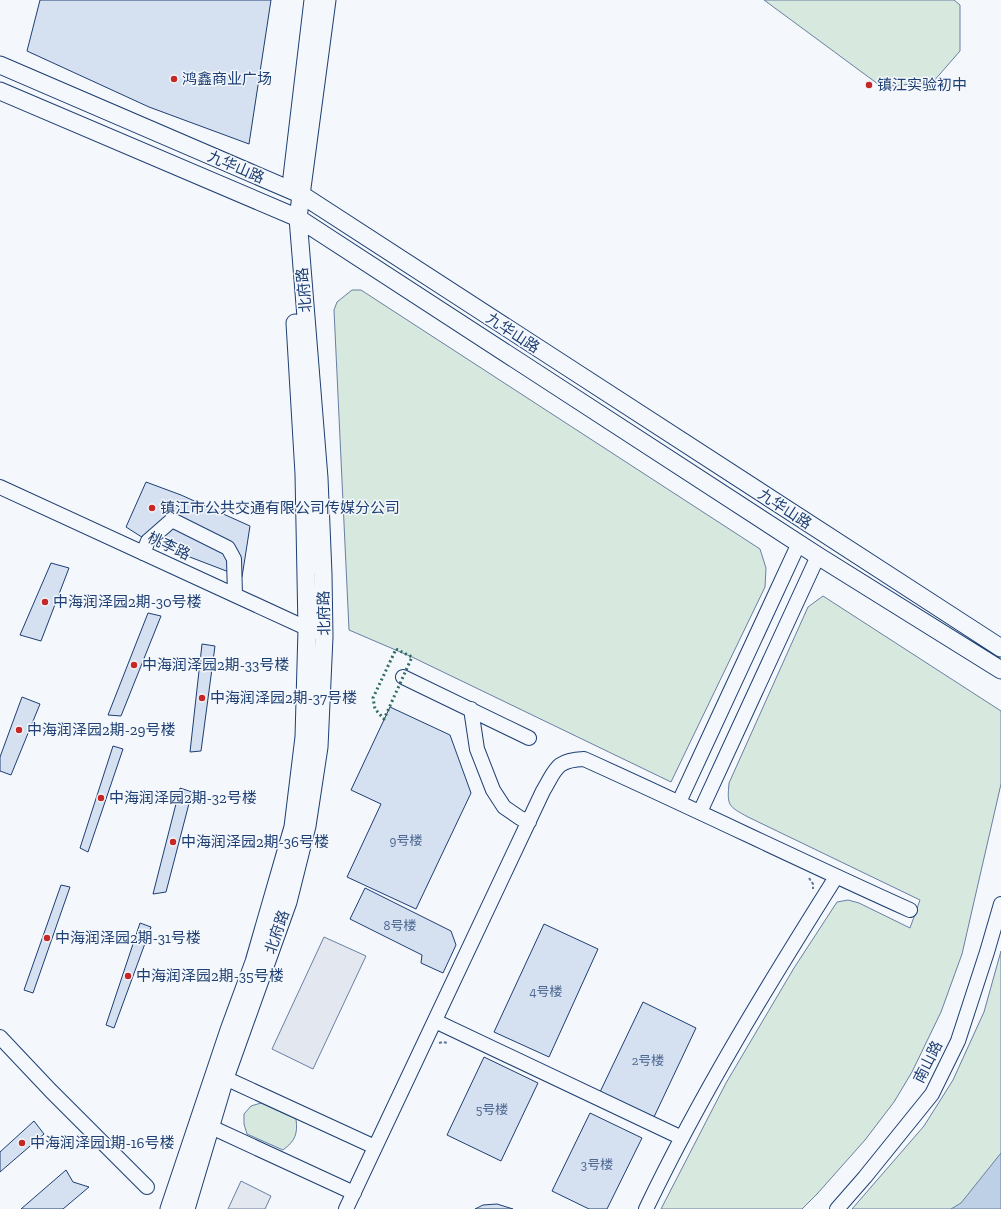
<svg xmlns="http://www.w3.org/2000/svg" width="1001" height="1209" font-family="'Zilla Slab','Noto Sans SC',serif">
  <rect width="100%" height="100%" fill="#f4f7fb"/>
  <path fill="#d7e8df" stroke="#687fa3" d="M764,0h190l6,5v46l-27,31 -51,5z
    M352,290h9l399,259 6,19 -1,19 -94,195 -259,-125 -63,-27 -15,-320 3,-8z
    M823,596l178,115v73l-39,170 -21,58 -29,60 -18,30 -29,38 -48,54 -15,15h-141l65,-126 68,-115 43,-66 11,-2 11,3 51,25 10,-28 -172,-83c-20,-11 -21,-11 -19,-34l79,-176z
    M1001,951v258h-149l72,-83 29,-46 31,-68z
    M261,1103l35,16c2,15 -1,22 -13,31l-36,-16 -3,-10v-10l7,-8z"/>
  <path fill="#e3e8f0" stroke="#687fa3" d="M324,937l42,19 -53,113 -41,-20z
    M241,1181l30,15 -6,13h-37z"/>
  <path fill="#bed0e5" stroke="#687fa3" d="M1001,1153v56h-50l10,-6z"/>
  <path fill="#d5e0f0" stroke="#1d3f73" d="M40,0h231l-22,144 -100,-37 -122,-56z
    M146,482l35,13 69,31 -8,51 -94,-36 -22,-14z
    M51,563l18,5 -28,73 -21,-6z
    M148,613l13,3 -40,100 -13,-1z
    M202,644l13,2 -14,105 -11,1z
    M22,697l18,7 -29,71 -11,-4v-14z
    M390,707l60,28 21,58 -55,116 -69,-32 34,-73 -30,-14z
    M113,746l10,3 -35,103 -8,-4z
    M180,788l12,4 -26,100 -13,2z
    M61,885l9,2 -37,106 -9,-3z
    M365,888l86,43 5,14 -13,28 -22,-10 1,-8 -72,-36z
    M140,923l11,4 -37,101 -8,-3z
    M544,924l54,25 -49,108 -55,-25z
    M643,1002l53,26 -42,89 -54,-25z
    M484,1057l54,26 -37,78 -54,-26z
    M590,1113l52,25 -35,71h-18l-37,-18z
    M34,1121l10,13 -44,38v-20z
    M66,1170l7,12 16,5 -26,22h-42z
    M497,1204l16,5h-38l8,-4z"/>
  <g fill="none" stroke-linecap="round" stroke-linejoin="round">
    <defs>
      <path id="minor" d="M0,487l315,145
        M143,553l5,-12 24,-21 56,28 6,11 1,36
        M403,677l126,61
        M471,709l6,40 16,41 11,17 16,11 9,4
        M679,802l120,-259
        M700,812l118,-256
        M435,1021l247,117
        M0,1037l51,54 96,96
        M225,1078l150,69
        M211,1127l143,66
        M346,1209l197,-418c13,-22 13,-31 41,-32 109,49 217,102 326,151
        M646,1209c55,-115 122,-224 190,-332
        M837,1209l28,-32 67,-83 26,-53 29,-89 14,-48"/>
      <path id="major" d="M0,65l302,130 699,453
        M0,91l298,127 520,338 183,114
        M292,177l21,-177
        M169,1209l60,-179 25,-68 39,-135 11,-90 3,-108 -3,-155 -9,-151
        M186,1209l39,-131 63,-176 19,-76 12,-79 5,-110 -1,-63 -4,-96 -21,-260 29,-218"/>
    </defs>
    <use href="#minor" stroke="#1d3f73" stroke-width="16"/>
    <use href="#major" stroke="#1d3f73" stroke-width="19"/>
    <path stroke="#5e769c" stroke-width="2" stroke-dasharray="3 2" stroke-linecap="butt" d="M809,878l4,6v5
      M439,1043l4,-1 5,1"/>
    <use href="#minor" stroke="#f4f7fb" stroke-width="14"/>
    <use href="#major" stroke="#f4f7fb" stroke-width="17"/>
    <path stroke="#2c6c60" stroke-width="3" stroke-dasharray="2 3" stroke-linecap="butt" d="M396,649l16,8 -28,62 -9,-10 -2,-11z"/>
  </g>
  <g fill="#c62828" stroke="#f4f7fb" stroke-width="1.5">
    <circle cx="174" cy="79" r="4"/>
    <circle cx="869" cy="85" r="4"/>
    <circle cx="152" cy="508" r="4"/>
    <circle cx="45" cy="602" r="4"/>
    <circle cx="134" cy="665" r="4"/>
    <circle cx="202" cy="698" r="4"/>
    <circle cx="19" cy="730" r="4"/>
    <circle cx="101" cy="798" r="4"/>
    <circle cx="173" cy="842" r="4"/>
    <circle cx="47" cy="938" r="4"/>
    <circle cx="128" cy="976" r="4"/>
    <circle cx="22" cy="1143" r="4"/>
  </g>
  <g text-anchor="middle" stroke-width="3" stroke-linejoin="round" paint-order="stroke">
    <g font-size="13" fill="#4b6792">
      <text x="406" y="845">9号楼</text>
      <text x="400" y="930">8号楼</text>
      <text x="546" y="996">4号楼</text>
      <text x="648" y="1065">2号楼</text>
      <text x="492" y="1114">5号楼</text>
      <text x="597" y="1169">3号楼</text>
    </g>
    <g font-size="15" fill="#1d3f73" stroke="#f4f7fb" text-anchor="start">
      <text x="182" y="84">鸿鑫商业广场</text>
      <text x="877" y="90">镇江实验初中</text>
      <text x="160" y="513">镇江市公共交通有限公司传媒分公司</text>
      <text x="53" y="607">中海润泽园2期-30号楼</text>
      <text x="142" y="670">中海润泽园2期-33号楼</text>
      <text x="210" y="703">中海润泽园2期-37号楼</text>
      <text x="27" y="735">中海润泽园2期-29号楼</text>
      <text x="109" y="803">中海润泽园2期-32号楼</text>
      <text x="181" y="847">中海润泽园2期-36号楼</text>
      <text x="55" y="943">中海润泽园2期-31号楼</text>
      <text x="136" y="981">中海润泽园2期-35号楼</text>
      <text x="30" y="1148">中海润泽园1期-16号楼</text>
    </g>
    <g font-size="15" fill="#1d3f73" stroke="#f4f7fb">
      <text transform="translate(236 167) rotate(23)" y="5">九华山路</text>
      <text transform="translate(304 290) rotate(-95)" y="5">北府路</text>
      <text transform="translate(513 333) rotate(33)" y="5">九华山路</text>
      <text transform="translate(785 509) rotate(33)" y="5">九华山路</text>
      <text transform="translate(169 546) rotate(25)" y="5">桃李路</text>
      <text transform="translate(324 613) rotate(-91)" y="5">北府路</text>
      <text transform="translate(277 932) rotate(-71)" y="5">北府路</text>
      <text transform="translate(928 1062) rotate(-63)" y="5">南山路</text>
    </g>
  </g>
</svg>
